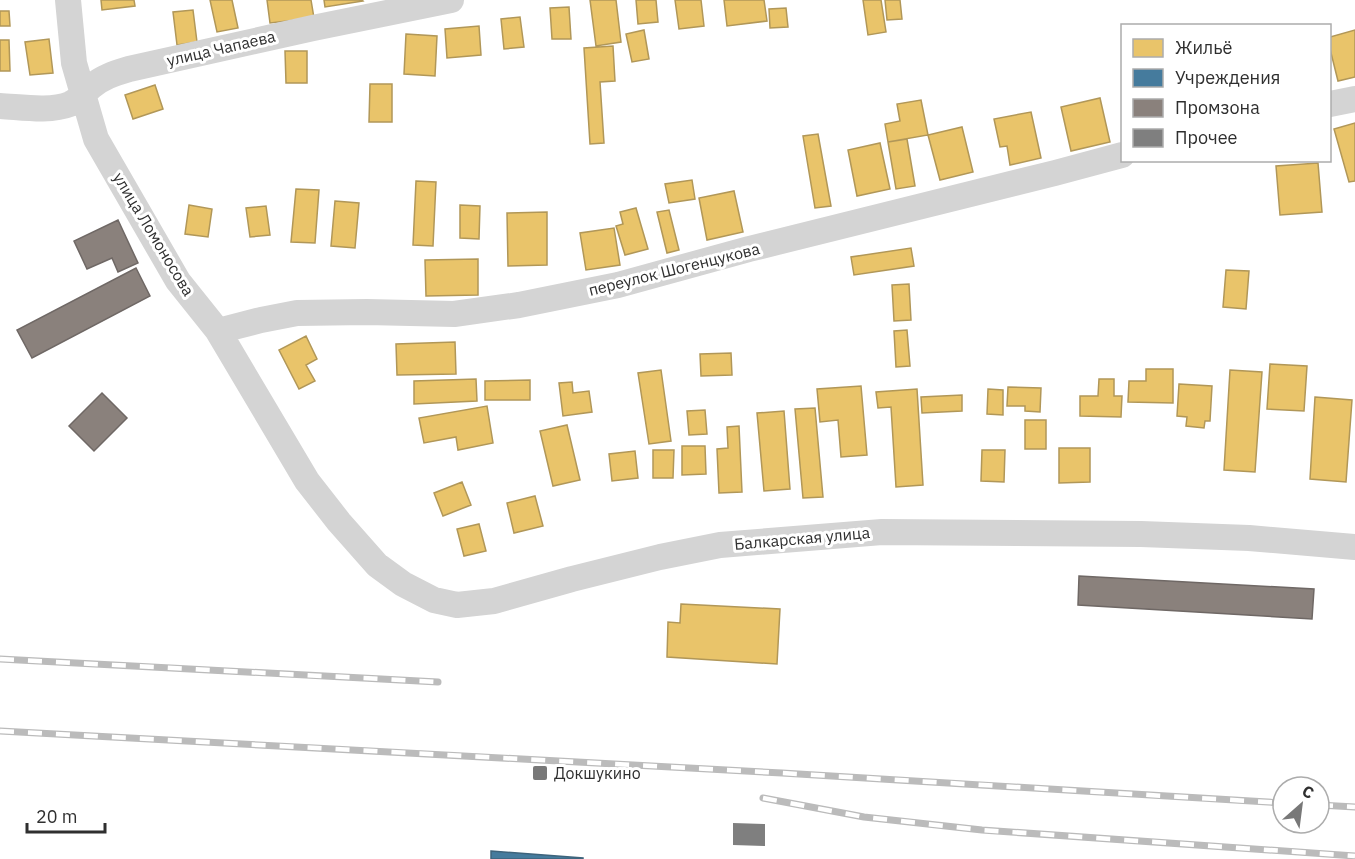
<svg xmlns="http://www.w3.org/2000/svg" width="1355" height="859" font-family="'IBM Plex Sans',sans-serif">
  <rect width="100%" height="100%" fill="#fff"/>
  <path fill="#e9c46a" stroke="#b19758" stroke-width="1.5" d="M101,0h33l1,6 -33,4z
    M210,0h22l6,28 -21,4z
    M267,0h44l3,18 -44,5z
    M324,0h38l1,1 -38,6z
    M590,0h26l5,42 -25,4z
    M636,0h20l2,22 -20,2z
    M675,0h26l3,26 -25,3z
    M724,0h40l3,21 -40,5z
    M863,0h18l5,32 -18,3z
    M885,0h15l2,19 -15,1z
    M569,7l2,32h-19l-2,-31z
    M786,8l2,19 -18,1 -1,-19z
    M193,10l4,32 -20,3 -4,-33z
    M0,11h9l1,15h-10z
    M520,17l4,30 -20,2 -3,-30z
    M479,26l2,29 -34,3 -2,-29z
    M644,30l5,29 -17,3 -6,-28z
    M1355,30v47l-17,4 -8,-32v-12z
    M406,34l31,2 -2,40 -31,-2z
    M49,39l4,34 -23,2 -5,-33z
    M0,40h9l1,31h-10z
    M613,46l2,35 -15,1 4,61 -14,1 -6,-96z
    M285,51h22v32h-21z
    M370,84h22v38h-23z
    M155,85l8,24 -30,10 -8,-24z
    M1100,98l10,44 -39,9 -10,-44z
    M921,100l7,35 -40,7 -3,-18 15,-3 -3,-17z
    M1031,112l10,46 -31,7 -3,-19 -7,1 -6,-28z
    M1355,123v58l-6,1 -15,-53z
    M962,127l11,45 -33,8 -12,-45z
    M818,134l13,72 -16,2 -12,-72z
    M907,139l8,47 -19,3 -8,-47z
    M880,143l10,46 -33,7 -9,-46z
    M1318,163l4,49 -42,3 -4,-49z
    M692,180l3,19 -26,4 -4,-19z
    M416,181l20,1 -3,64 -20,-1z
    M296,189l23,1 -4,53 -24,-1z
    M734,191l9,41 -36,8 -8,-42z
    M335,201l24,2 -4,45 -24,-2z
    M189,205l23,4 -4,28 -23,-3z
    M460,205l20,1 -1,33 -19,-1z
    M266,206l4,29 -20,2 -4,-29z
    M636,208l12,41 -23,6 -9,-29 7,-2 -3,-12z
    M669,210l10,40 -12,3 -10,-41z
    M547,212v53l-39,1 -1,-53z
    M614,228l6,37 -34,5 -6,-37z
    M911,248l3,18 -60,9 -3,-18z
    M478,259v36l-52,1 -1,-36z
    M1226,270l23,1 -3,38 -23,-2z
    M909,284l2,36 -17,1 -2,-36z
    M907,330l3,36 -14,1 -2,-36z
    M306,336l11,23 -11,6 9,16 -16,8 -20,-39z
    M455,342l1,32 -59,1 -1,-31z
    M731,353l1,22 -31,1 -1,-22z
    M1270,364l37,2 -3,45 -37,-2z
    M1146,369h27v34l-45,-1 1,-21h17z
    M661,370l10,71 -22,3 -11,-71z
    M1230,370l32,2 -7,100 -31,-2z
    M476,379l1,22 -63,3v-23z
    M1099,379h15v17h8l-1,21 -41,-1v-20h18z
    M530,380v20h-45v-19z
    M572,382l1,11 16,-2 3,21 -29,4 -4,-33z
    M1179,384l33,2 -2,35h-5l-1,7 -18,-2 1,-9 -10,-1z
    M861,386l6,69 -26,2 -3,-37 -18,2 -3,-33z
    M1008,387l33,1 -1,24 -15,-1v-5h-18z
    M917,389l6,96 -27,2 -5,-80 -13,1 -2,-16z
    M988,389l15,1v25l-16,-1z
    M962,395v16l-40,2 -1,-16z
    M1315,397l37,3 -6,82 -36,-3z
    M487,406l6,37 -35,7 -2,-13 -32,6 -5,-25z
    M815,408l8,89 -20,1 -8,-89z
    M705,410l2,24 -18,1 -2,-24z
    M784,411l6,78 -26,2 -7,-78z
    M1025,420h21v29h-21z
    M567,425l13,55 -27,6 -13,-55z
    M739,426l3,66 -23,1 -2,-44 11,-1 -1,-21z
    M682,446h23l1,28 -24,1z
    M1059,448h31v34l-31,1z
    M653,450h21l-1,28h-20z
    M982,450h23l-1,32 -23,-1z
    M635,451l3,27 -26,3 -3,-27z
    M462,482l9,23 -28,11 -9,-23z
    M535,496l8,30 -29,7 -7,-30z
    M479,524l7,27 -22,5 -7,-27z
    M681,604l99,5 -3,55 -110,-7 1,-35 12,1z"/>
  <path fill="#457b9d" stroke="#3e647c" stroke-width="1.5" d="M491,851l92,7v1h-92z"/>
  <path fill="#8a817c" stroke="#6f6865" stroke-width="1.5" d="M118,220l20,43 -20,9 -6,-14 -25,11 -13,-28z
    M136,268l14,28 -118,62 -15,-28z
    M102,393l25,25 -33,33 -25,-25z
    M1079,576l235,13 -2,30 -234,-14z"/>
  <path fill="#7f7f7f" d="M733,823l32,1v22l-32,-1z"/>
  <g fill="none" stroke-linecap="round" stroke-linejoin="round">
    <path stroke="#d4d4d4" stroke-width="26" d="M68,0l6,63 22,76 82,142 40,50 89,150 32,41 38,43 26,19 31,16 23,5 37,-4 78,-22 88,-22 60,-12 162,-13 259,2 108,4 106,9
      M1330,104l25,-5
      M0,106c21,1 50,6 70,-2 9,-4 14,-11 21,-17 11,-10 25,-14 38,-18l184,-41 138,-28
      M218,331l43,-11 36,-7 70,-1 87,2 65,-9 99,-20 131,-36 306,-76 67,-18"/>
    <defs>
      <path id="rail" d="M0,659l438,23
        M0,731l782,42 501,30
        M763,798l101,19 118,13 373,26
        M1319,805l36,2"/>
    </defs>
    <use href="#rail" stroke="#bbb" stroke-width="7"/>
    <use href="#rail" stroke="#fff" stroke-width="4.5" stroke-dasharray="14" stroke-linecap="butt"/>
  </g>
  <rect fill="#787878" stroke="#fff" stroke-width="2" x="532" y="765" width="16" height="16" rx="3"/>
  <g text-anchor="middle" stroke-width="6" stroke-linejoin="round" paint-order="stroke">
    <g font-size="16" fill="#2f2f2f" stroke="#fff">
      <text transform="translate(221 48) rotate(-13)" y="6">улица Чапаева</text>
      <text transform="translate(154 234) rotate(59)" y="6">улица Ломоносова</text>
      <text transform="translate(674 269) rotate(-14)" y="6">переулок Шогенцукова</text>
      <text transform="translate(802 538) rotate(-5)" y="6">Балкарская улица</text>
    </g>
    <g font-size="16" fill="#2f2f2f" stroke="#fff" text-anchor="start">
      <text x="554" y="779">Докшукино</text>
    </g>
  </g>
  <rect x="1121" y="24" width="210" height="138" fill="#ffffff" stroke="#acacac" stroke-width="1.5"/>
  <rect x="1133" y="39" width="30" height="18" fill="#e9c46a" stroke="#acacac" stroke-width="1.5"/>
  <text x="1175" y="54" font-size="18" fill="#2f2f2f">Жильё</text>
  <rect x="1133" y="69" width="30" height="18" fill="#457b9d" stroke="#acacac" stroke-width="1.5"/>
  <text x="1175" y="84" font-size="18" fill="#2f2f2f">Учреждения</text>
  <rect x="1133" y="99" width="30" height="18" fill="#8a817c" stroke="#acacac" stroke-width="1.5"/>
  <text x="1175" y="114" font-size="18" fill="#2f2f2f">Промзона</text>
  <rect x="1133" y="129" width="30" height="18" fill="#7f7f7f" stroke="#acacac" stroke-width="1.5"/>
  <text x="1175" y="144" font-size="18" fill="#2f2f2f">Прочее</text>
  <g transform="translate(1301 805) rotate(28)"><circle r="28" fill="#ffffff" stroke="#acacac" stroke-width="1.5"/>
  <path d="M0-4.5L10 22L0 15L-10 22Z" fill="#787878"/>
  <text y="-9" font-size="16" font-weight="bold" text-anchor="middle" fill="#2f2f2f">С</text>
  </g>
  <path d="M27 823v9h78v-9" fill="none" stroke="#2f2f2f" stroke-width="3"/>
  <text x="36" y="823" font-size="18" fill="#2f2f2f" stroke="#ffffff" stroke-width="4.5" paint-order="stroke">20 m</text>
</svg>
